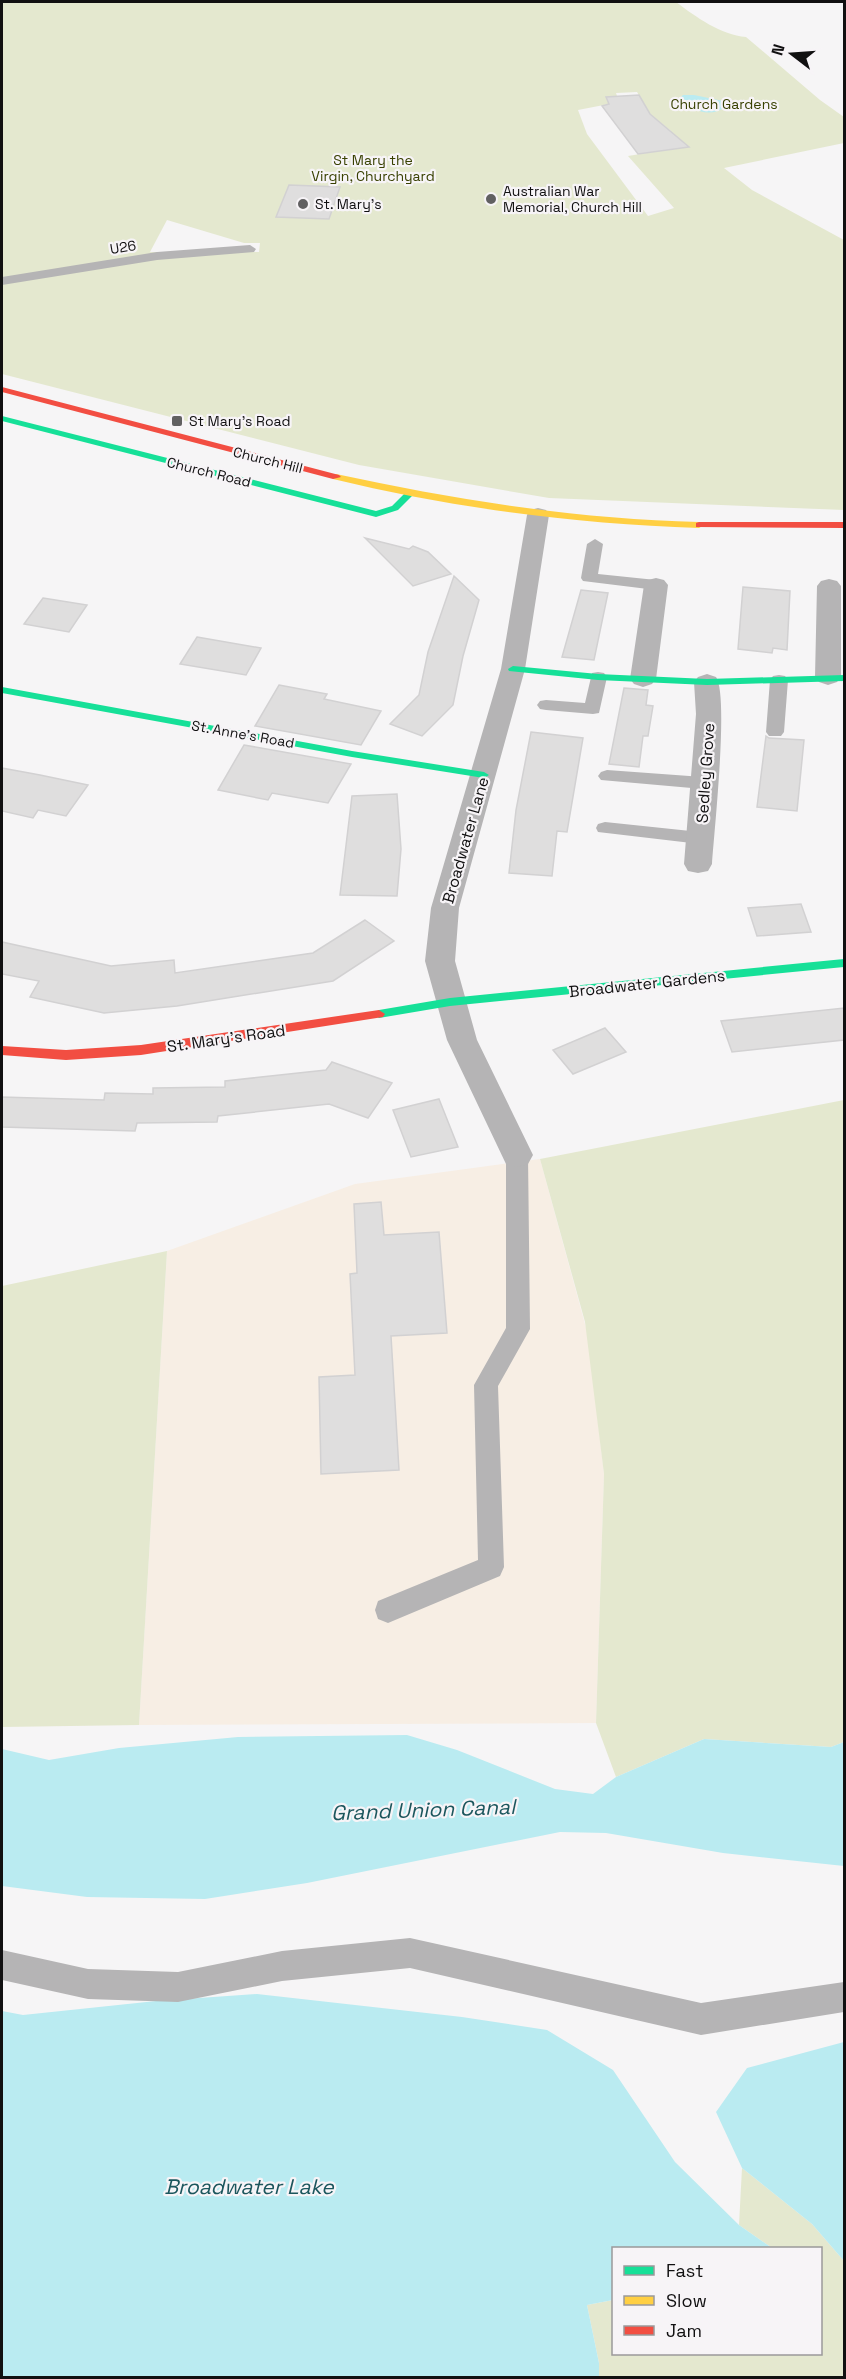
<svg xmlns="http://www.w3.org/2000/svg" width="846" height="2379" font-family="'Space Grotesk',sans-serif">
  <rect width="100%" height="100%" fill="#f6f5f6"/>
  <path fill="#f7eee4" d="M540,1159l48,176 16,139 -8,249 -457,2 28,-474 188,-67z"/>
  <path fill="#e4e8cf" fill-rule="evenodd" d="M2,2h674c20,15 45,33 70,35l74,63 24,17v26l-120,25 28,22 92,50v270l-295,-12 -190,-33 -357,-91zM637,92l13,22 21,17 -23,13 32,-5 8,7 -60,10 46,52 -26,8 -61,-82 -9,-24 31,-6 -2,-7 10,-1 -1,-3zM167,220l77,23h16l-1,9h-109z
    M844,1100v642l-13,5 -127,-8 -88,38 -20,-54 8,-249 -19,-152 -45,-163z
    M167,1251l-28,474 -137,2v-441z
    M742,2168l70,56 32,37v116h-245v-14l-12,-58 26,-5 1,54h206v-106h-48l-33,-23z"/>
  <path fill="#baebf1" d="M683,95h11l29,6 2,6c-15,11 -33,4 -45,-9z
    M407,1735l50,15 98,39 38,5 23,-17 88,-38 127,8 13,-5v124l-121,-13 -117,-20 -46,-1 -253,51 -102,16 -118,-2 -85,-11v-137l47,11 70,-12 119,-11z
    M257,1994l205,23 85,13 66,40 62,92 64,63 33,23h-158l-1,52 -26,5 12,58v14h-597v-366l21,4 133,-14z
    M844,2042v219l-32,-37 -70,-56 -26,-56 31,-44z"/>
  <path fill="#dfdede" stroke="#d2d1d2" stroke-width="1.5" d="M639,95l11,19 39,33 -51,7 -36,-48 7,-2 -3,-7z
    M289,185l51,2 -11,32 -53,-2z
    M365,538l44,11 4,-3 15,6 23,22 -38,12z
    M454,576l25,24 -16,56 -10,49 -31,31 -32,-12 29,-29 9,-43z
    M743,587l47,4 -3,59 -14,-2 -1,5 -34,-4z
    M581,590l27,3 -14,67 -32,-3z
    M43,598l44,7 -18,27 -45,-8z
    M197,637l64,11 -15,27 -66,-11z
    M279,685l48,9 -3,5 57,12 -20,34 -106,-19z
    M624,688l24,2 -2,15 7,1 -5,30h-5l-4,31 -30,-3z
    M531,732l52,6 -16,94 -10,-1 -5,45 -43,-3 7,-63z
    M766,736l3,2 35,2 -7,71 -40,-4z
    M244,745l107,19 -23,39 -56,-10 -4,7 -50,-10z
    M2,768l38,7 48,10 -22,31 -28,-6 -5,8 -31,-7z
    M397,794l4,55 -4,47 -57,-1 12,-99z
    M801,904l10,28 -54,4 -9,-28z
    M365,920l29,21 -61,40 -156,25 -73,7 -74,-16 9,-16 -37,-7v-32l109,24 63,-6 1,13 138,-20z
    M844,1008v32l-112,12 -11,-31z
    M605,1028l21,24 -53,22 -20,-24z
    M332,1062l60,21 -24,35 -39,-14 -111,12 -1,6 -80,1 -2,8 -133,-4v-30l102,3 1,-7 48,1v-6l72,-1v-6l101,-11z
    M439,1099l19,48 -47,10 -18,-47z
    M381,1202l3,33 55,-3 8,101 -56,3 8,134 -78,4 -2,-97 36,-2 -5,-101 7,-1 -3,-69z"/>
  <g fill="none" stroke-linecap="round" stroke-linejoin="round">
    <path fill="#b5b4b5" fill-rule="evenodd" d="M250,245l6,4 -2,3 -97,8 -155,25v-8l155,-25z
      M595,539l8,5 -5,30 58,6 6,2 2,3 -2,3 -6,2 -73,-9 -2,-3 6,-34z
      M598,672l6,1 3,4 -8,36 -6,1 -47,-4 -6,-1 -3,-4 3,-4 6,-1 39,3 7,-30z
      M779,675l6,1 3,4 -4,52 -3,4h-12l-3,-4 4,-52 3,-4z
      M607,770l96,7 6,2 3,4 -3,4 -6,2 -102,-9 -3,-4 3,-4z
      M605,822l95,10 7,2 2,4 -2,4 -7,2 -102,-12 -2,-4 2,-4z
      M517,1147l8,2 3,6 2,174 -32,57 6,181 -4,9 -112,47 -10,-4 -3,-9 3,-9 100,-41 -4,-175 32,-57v-173l3,-6z
      M410,1938l291,65 143,-21v30l-143,23 -291,-67 -128,13 -104,21 -90,-3 -86,-19v-30l86,19 90,3 104,-21z"/>
    <path fill="#b5b4b5" fill-rule="evenodd" d="M538,508l8,2 3,5 -24,154 -66,239 -4,53 22,79 56,115 -5,9 -11,3 -11,-3 -59,-124 -22,-79 6,-53 70,-239 26,-154 3,-5z
      M656,578l8,2 4,5 -12,94 -4,5 -9,3 -9,-3 -4,-5 14,-94 4,-5z
      M829,579l8,2 4,5v91l-4,5 -9,3 -9,-3 -4,-5 2,-91 4,-5z
      M707,674l9,3c13,18 -2,156 -4,187l-4,7 -10,2 -10,-2 -4,-7 12,-150 -2,-32 4,-5z"/>
    <path fill="#16e098" fill-rule="evenodd" d="M2,416l374,95 16,-5 15,-15 8,2 -17,17 -22,7 -374,-96z
      M513,666l85,8 109,5 137,-4v6l-137,4 -109,-5 -89,-9 -1,-2z
      M2,687l350,64 132,21 5,3 -5,3 -132,-21 -350,-64z
      M844,959v8l-394,39 -71,12 -6,-4 6,-4 71,-12z"/>
    <path fill="#ffcf43" fill-rule="evenodd" d="M336,474c120,26 240,45 363,48l5,3 -5,3c-124,-4 -246,-20 -366,-49v-4z"/>
    <path fill="#f24e42" fill-rule="evenodd" d="M2,387l337,88 2,2 -8,2 -331,-87z
      M699,522h145v6l-148,-1v-4z
      M379,1010l6,4 -2,3 -242,38 -75,5 -64,-5v-9l64,4 75,-5z"/>
  </g>
  <g fill="#616061" stroke="#f7f4f7" stroke-width="2">
    <circle cx="491" cy="199" r="6"/>
    <circle cx="303" cy="204" r="6"/>
    <rect x="171" y="415" width="12" height="12" rx="3"/>
  </g>
  <g text-anchor="middle" stroke-width="4.5" stroke-linejoin="round" paint-order="stroke">
    <g font-size="14" fill="#394102" stroke="#f7f4f7">
      <text x="724" y="109">Church Gardens</text>
      <text x="373" y="165">St Mary the<tspan x="373" dy="16">Virgin, Churchyard</tspan></text>
    </g>
    <g font-size="14" fill="#111011" stroke="#f7f4f7" text-anchor="start">
      <text x="503" y="196">Australian War<tspan x="503" dy="16">Memorial, Church Hill</tspan></text>
      <text x="315" y="209">St. Mary's</text>
      <text x="189" y="426">St Mary's Road</text>
    </g>
    <g font-size="14" fill="#111011" stroke="#f7f4f7">
      <text transform="translate(123 247) rotate(-9)" y="5">U26</text>
      <text transform="translate(268 460) rotate(14)" y="5">Church Hill</text>
      <text transform="translate(209 472) rotate(14)" y="5">Church Road</text>
      <text transform="translate(243 734) rotate(10)" y="5">St. Anne's Road</text>
    </g>
    <g font-size="16" fill="#111011" stroke="#f7f4f7">
      <text transform="translate(705 773) rotate(-86)" y="6">Sedley Grove</text>
      <text transform="translate(465 840) rotate(-74)" y="6">Broadwater Lane</text>
      <text transform="translate(647 983) rotate(-6)" y="6">Broadwater Gardens</text>
      <text transform="translate(226 1038) rotate(-8)" y="6">St. Mary's Road</text>
    </g>
    <g font-size="21" font-style="italic" fill="#1b565d" stroke="#f7f4f7">
      <text transform="translate(423 1810) rotate(-2)" y="7">Grand Union Canal</text>
      <text x="249" y="2194">Broadwater Lake</text>
    </g>
  </g>
  <rect width="846" height="2379" fill="none" stroke="#111011" stroke-width="6"/>
  <rect x="612" y="2247" width="210" height="108" fill="#f7f4f7" stroke="#9b999b" stroke-width="1.5"/>
  <rect x="624" y="2266" width="30" height="9" fill="#16e098" stroke="#9b999b" stroke-width="1.5"/>
  <text x="666" y="2277" font-size="18" fill="#111011">Fast</text>
  <rect x="624" y="2296" width="30" height="9" fill="#ffcf43" stroke="#9b999b" stroke-width="1.5"/>
  <text x="666" y="2307" font-size="18" fill="#111011">Slow</text>
  <rect x="624" y="2326" width="30" height="9" fill="#f24e42" stroke="#9b999b" stroke-width="1.5"/>
  <text x="666" y="2337" font-size="18" fill="#111011">Jam</text>
  <g transform="translate(792 54) rotate(287)" stroke="#f7f4f7" stroke-width="4.5" paint-order="stroke">
  <path d="M0-4.5L10 22L0 15L-10 22Z" fill="#111011"/>
  <text y="-9" font-size="16" font-weight="bold" text-anchor="middle" fill="#111011">N</text>
  </g>
</svg>
